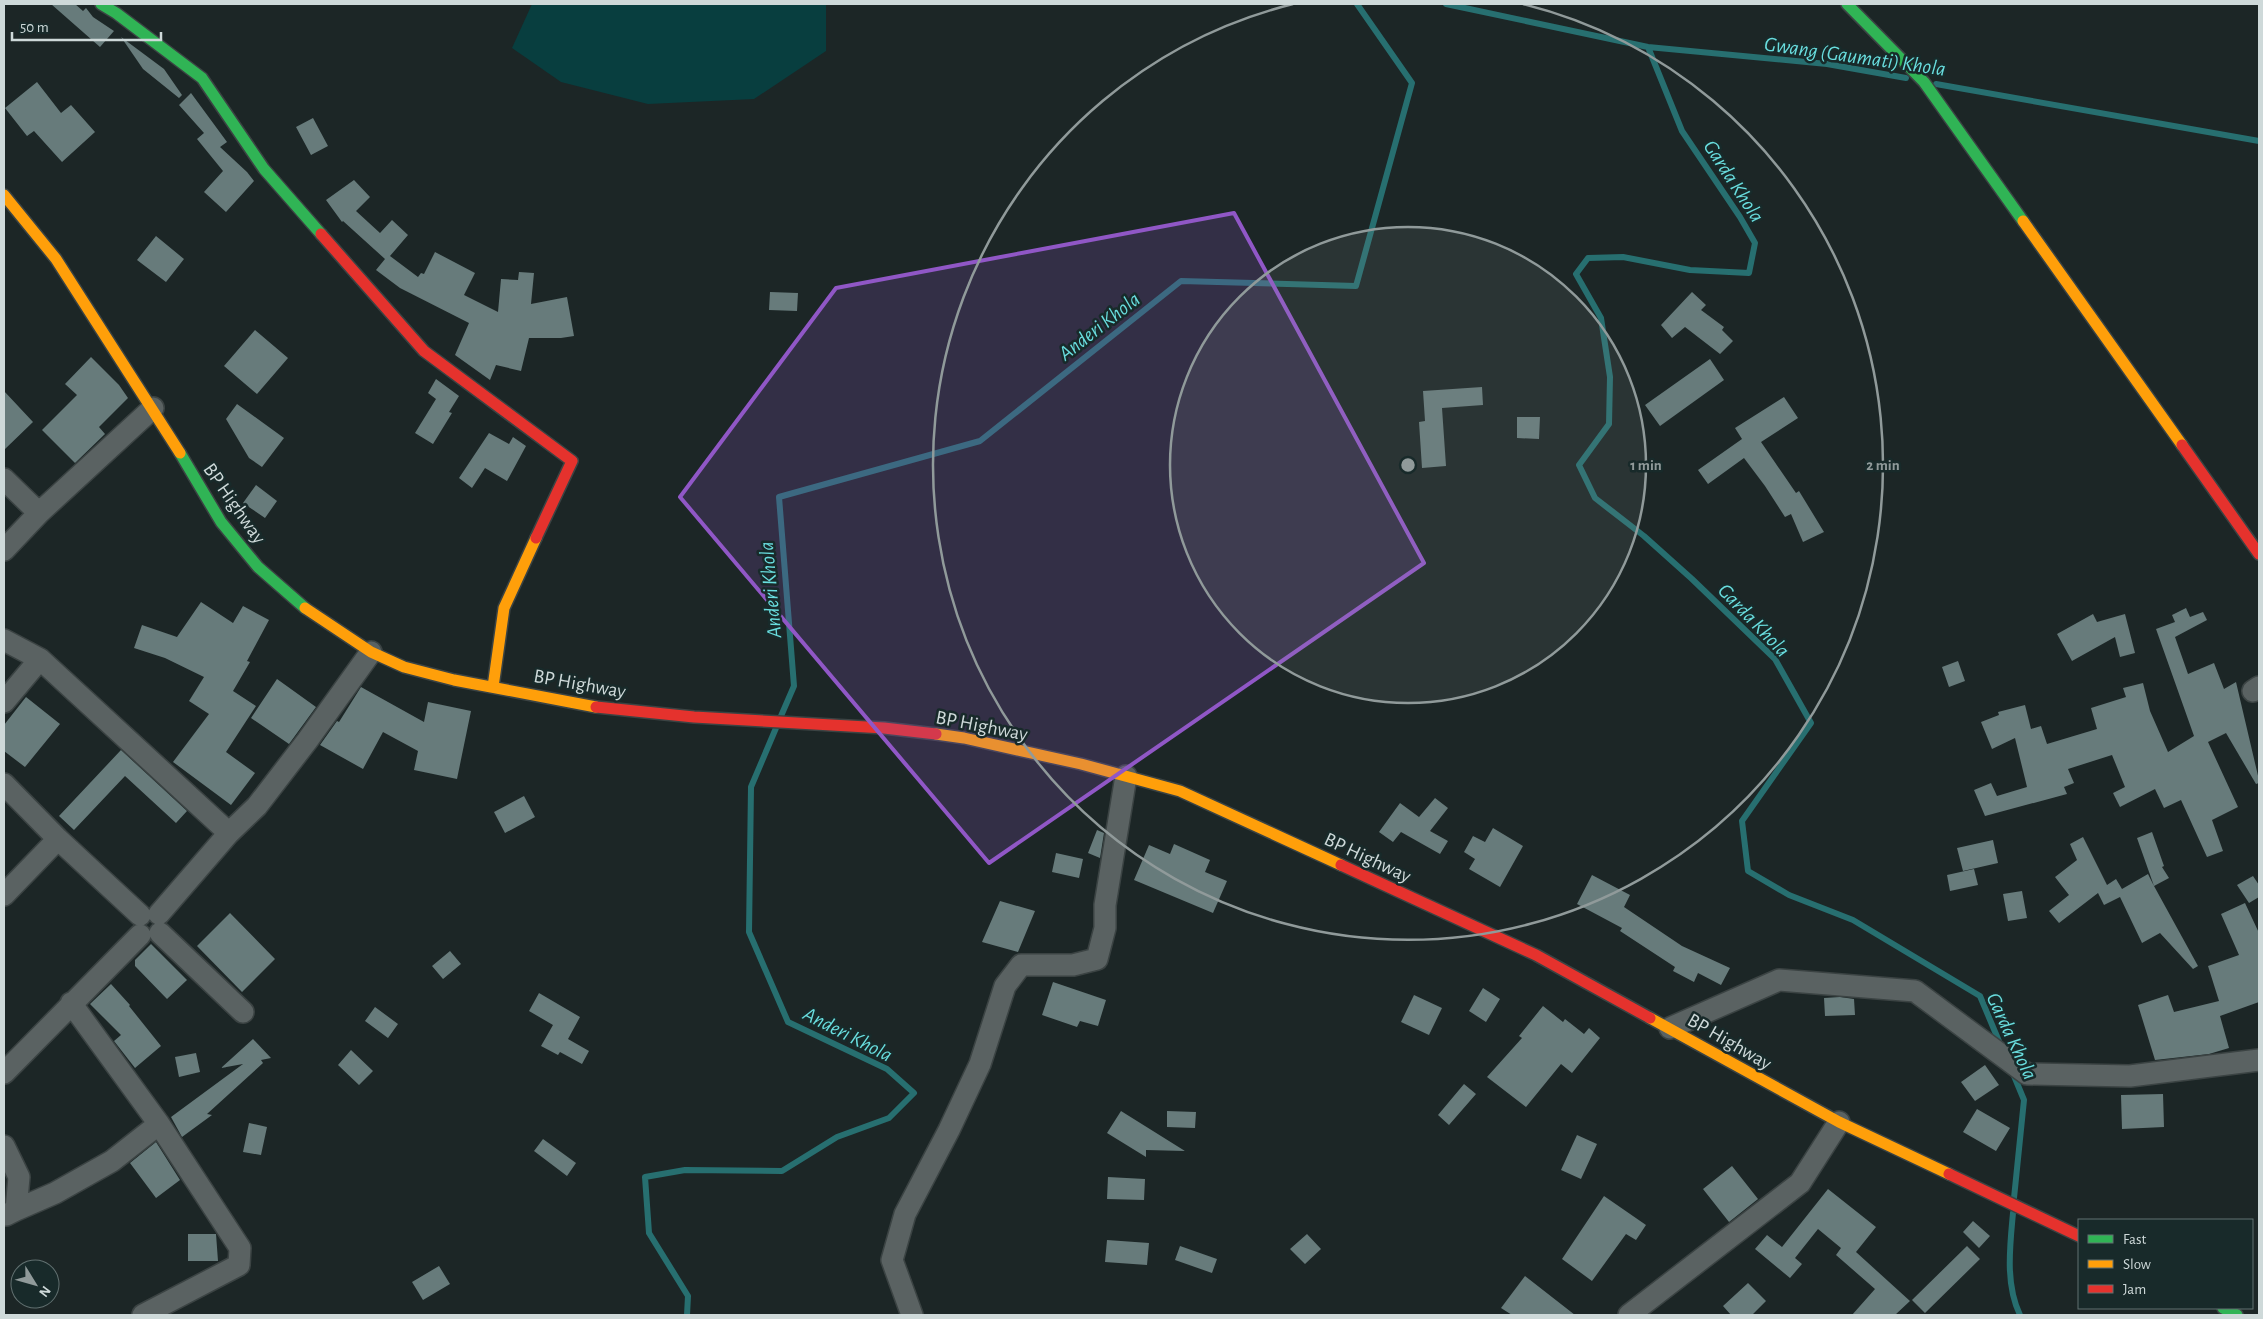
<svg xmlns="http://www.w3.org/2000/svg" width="2263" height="1319" font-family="'Alegreya Sans',sans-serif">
  <rect width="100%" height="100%" fill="#1c2626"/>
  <path fill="#083e3f" d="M532,4h294v47l-72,48 -106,5 -87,-22 -49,-34z"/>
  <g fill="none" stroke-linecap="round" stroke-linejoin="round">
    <path stroke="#276f70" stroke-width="6" d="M1446,4l202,43 179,17 79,14
      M1648,47l34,84 58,86 15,26 -6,30 -59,-3 -67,-13 -35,1 -12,16 25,44 9,59 -1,47 -30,41 16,33 49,38 48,43 83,80 36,64 -69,98 6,50 41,24 64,25 127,76 21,50
      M1936,84l323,57
      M781,716l13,-30 -15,-189 201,-56 201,-160 175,5 56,-203 -55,-79
      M2012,1071l12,29 -10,98
      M2013,1213c-3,33 -8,71 7,102
      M687,1315l1,-19 -39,-63 -4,-56 40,-7 97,1 55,-34 52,-19 25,-25 -27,-24 -99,-47 -39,-90 2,-145 25,-59"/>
  </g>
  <path fill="#677b7b" d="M51,4h24l8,7 3,-3 7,9 21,14 -14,16z
    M121,37l43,32 18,26 -3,3 -36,-29z
    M37,82l24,31 10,-8 24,27 -33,30 -28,-31 -7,5 -22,-28z
    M191,93l36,49 -7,5 27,25 7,9 -28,31 -22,-20 19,-21 -26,-32 7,-6 -25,-28z
    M313,118l15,28 -17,9 -15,-28z
    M354,180l16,17 -14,14 24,22 12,-13 16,15 -18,21 28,21 3,-4 3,1 11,-22 40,21 -11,22 34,17 3,-33 17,1 1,-8 15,1 -3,31 36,-7 7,39 -13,2h-32l-8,33 -25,-6 -6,15 -35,-25 14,-32 -69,-35 -24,-18 9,-11 -42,-38 -1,1 -16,-22z
    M156,236l28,23 -18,23 -29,-22z
    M770,292l28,1 -1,18 -28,-1z
    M1692,292l14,13 -5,5 23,17 -2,3 11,11 -13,13 -35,-27 -13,11 -11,-13z
    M255,330l33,28 -31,36 -33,-28z
    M91,357l28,28 9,13 -29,29 6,7 -30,29 -33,-33 35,-35 -12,-11z
    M1710,359l14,21 -64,46 -15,-21z
    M436,379l23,17 -10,16 3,1 -19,31 -18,-11 21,-34 -8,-6z
    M1482,387l1,18 -41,3 4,58 -24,2 -3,-46 6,-1 -2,-30z
    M4,391l29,31 -29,28z
    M1784,397l14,21 -37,24 35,51 3,-2 25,41 -21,10 -12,-28 -6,3 -20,-31 -21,-28 -36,26 -10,-14 44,-31 -7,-11z
    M237,404l47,34 -22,29 -13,-9 -23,-39z
    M1517,417h23l-1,22 -22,-1z
    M489,433l20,11 4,-7 13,9 -19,35 -22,-13 -13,20 -13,-10z
    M256,485l21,16 -12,17 -22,-15z
    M201,602l32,21 10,-17 26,14 -22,41 3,1 -17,29 23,15 -30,46 29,21 -24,32 -58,-43 36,-48 -20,-13 15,-24 -39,-19 -31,-10 8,-23 35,12z
    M2186,608l4,9 13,-5 4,8 -32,17 13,37 26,-11 10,26 12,-7 23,98v3l-3,1 -30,-51 -18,9 30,65 -26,13 11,31 -16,6 -26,-57 -17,8 -9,-19 -35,18 -7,-14 12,-6 -13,-32 -44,14 6,14 -10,4 3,7 -82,22 -11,-26 17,-7 6,13 30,-9 -12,-49 -23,11 -11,-27 18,-7 -1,-3 27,-7 6,24 10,-3 6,18 50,-15 -6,-21 35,-11 -3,-9 20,-5 7,28 18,41 26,-16 -38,-107 19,-7 -3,-7z
    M2093,614l4,8 28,-8 10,39 -15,4 -5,-20 -43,24 -15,-27z
    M1958,661l7,20 -16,6 -7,-20z
    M277,679l39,28 -27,37 -38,-26z
    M361,687l63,35 4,-20 43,9 -14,68 -43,-9 4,-19 -35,-19 -20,37 -43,-24 17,-24 2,1z
    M26,697l34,27 -35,43 -21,-16v-26z
    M121,750l66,61 -11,12 -51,-47 -51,54 -15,-14z
    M524,796l11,21 -30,16 -11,-21z
    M1435,798l13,10 -18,23 18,10 -8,13 -39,-22 -8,10 -14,-10 21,-29 19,14z
    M1493,828l30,18 -23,41 -31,-18 6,-10 -11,-7 9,-16 12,6z
    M1097,830l7,3 -4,25 -12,-5z
    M2152,832l12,34 -2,1 7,11 -15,8 44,80 -5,3 -33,-36 -18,10 -22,-46 -16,8 -6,-12 -39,30 -10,-12 20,-16 -14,-18 22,-17 -7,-16 13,-7 24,48 9,-6 6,10 26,-15 6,12 -17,-48z
    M1993,840l5,23 -35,8 -6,-23z
    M1174,844l36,16 -5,12 22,9 -14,32 -79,-33 15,-35 21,9z
    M1056,853l27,6 -4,19 -27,-6z
    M1974,869l4,16 -28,6 -3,-16z
    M1592,875l38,20 -6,12 58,39 48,22 -9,17 -23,-12 -4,9 -21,-11 2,-4 -55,-36 2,-3 -45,-24z
    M2253,876l6,9v12l-10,6 -12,-18z
    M2022,891l5,27 -19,3 -5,-27z
    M1000,901l35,10 -17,41 -36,-10z
    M2245,903l14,30v69l-39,14 9,32 -20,6 -54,6 -17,-55 30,-10 6,17 45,-11 -11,-35 31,-11 -18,-41z
    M230,913l45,46 -33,33 -45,-46z
    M151,944l36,36 -20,19 -32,-33v-6z
    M450,951l11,13 -18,15 -11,-13z
    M1053,982l53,18 -8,26 -18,-5 -3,6 -35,-12z
    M111,984l19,21 -1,1 32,40 -26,22 -21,-27 7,-6 -31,-31z
    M1483,988l17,11 -14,23 -17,-11z
    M539,993l41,24 -12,22 21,12 -7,13 -22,-12 -2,3 -17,-9 12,-21 -24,-14z
    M1414,995l28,13 -13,27 -28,-13z
    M1840,997l14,2 1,16 -30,1 -1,-18z
    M1543,1006l20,16 2,-3 19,15 5,-6 11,10 -28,35 -11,-9 -35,43 -39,-30 35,-39 -3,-2z
    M375,1007l23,17 -10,14 -23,-17z
    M253,1039l18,19 -10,2 2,3 -56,51 5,1 -30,22 -11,-20 72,-53 -22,4z
    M351,1050l22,21 -14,14 -21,-20z
    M196,1053l4,19 -21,5 -4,-20z
    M1985,1065l14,20 -24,16 -14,-19z
    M1464,1084l12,10 -27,31 -11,-10z
    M2163,1094l1,33 -42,2 -1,-34z
    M1977,1109l33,19 -14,23 -33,-19z
    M1121,1111l64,40 -39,-1v7l-39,-24z
    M1167,1111l29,1 -1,16 -28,-1z
    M249,1123l18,4 -6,28 -18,-3z
    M1577,1135l20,9 -16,35 -20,-9z
    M543,1139l33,24 -9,13 -33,-25z
    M156,1142l24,38 -24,18 -26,-35z
    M1732,1166l26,33 -29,23 -26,-33z
    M1108,1177l37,2 -1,21 -37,-1z
    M1828,1189l48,38 -20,25 54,49 -15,14h-43l23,-26 -39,-34 5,-7 -23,-19 -23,29 7,6 -12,14 -35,-29 12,-14 15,12z
    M1604,1196l42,29 -10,15 -10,-6 -34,47 -30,-22z
    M1973,1221l17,15 -11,12 -16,-16z
    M188,1234h28l2,27h-30z
    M1307,1234l14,15 -16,15 -15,-15z
    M1107,1240l42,3 -2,22 -42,-3z
    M1180,1246l37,13 -5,14 -37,-13z
    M1967,1246l13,13 -55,54 -13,-13z
    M439,1266l11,18 -27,16 -11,-18z
    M1525,1276l50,39h-63l-11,-7z
    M1748,1283l18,18 -14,14h-21l-8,-9z"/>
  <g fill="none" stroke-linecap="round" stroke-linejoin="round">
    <defs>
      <path id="street" d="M4,479l35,34
        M4,550l35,-37 114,-105
        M4,640l36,19 189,174
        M2253,691l6,-4
        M4,702l36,-43
        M4,784l54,55 82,76
        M4,895l54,-56
        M159,914l70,-81 28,-27 50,-65 64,-89
        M160,933l83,79
        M71,1003l88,121 81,124 -1,17 -96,50
        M1670,1028l109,-48 136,11 112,83 103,2 129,-16
        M4,1073l136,-138
        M4,1146l15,31 -3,33 -10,5
        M16,1210l39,-17 57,-32 47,-37
        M912,1315l-20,-55 13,-46 44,-84 31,-66 25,-78 16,-21h52l24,-6 8,-31v-23l21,-129
        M1629,1315l171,-132 39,-61"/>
      <path id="fast" d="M101,4l15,9 86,65 62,91 57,65
        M1847,4l77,78 99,139
        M180,453l41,69 37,45 47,41
        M2223,1308l14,7"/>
      <path id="slow" d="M4,195l52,64 124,194
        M2023,221l159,224
        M305,608l66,44 33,15 50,13 142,27
        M493,687l11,-79 32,-70
        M936,734l28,4 117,26 99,27 161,74
        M1650,1018l189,104 110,52"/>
      <path id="jam" d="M321,234l103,117 148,110 -36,77
        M2182,445l77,109
        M596,707l98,10 190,11 52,6
        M1341,865l195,90 114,63
        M1949,1174l130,62"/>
    </defs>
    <use href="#street" stroke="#3b4343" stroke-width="24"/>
    <use href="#fast" stroke="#3b4343" stroke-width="14"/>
    <use href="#slow" stroke="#3b4343" stroke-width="14"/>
    <use href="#jam" stroke="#3b4343" stroke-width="14"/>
    <use href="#street" stroke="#5a6262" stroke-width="21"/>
    <use href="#fast" stroke="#30b455" stroke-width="11"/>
    <use href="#slow" stroke="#ff9f0a" stroke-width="11"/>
    <use href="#jam" stroke="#e5322d" stroke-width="11"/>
  </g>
  <path fill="#9057c6" fill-opacity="0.2" stroke="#9057c6" stroke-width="4" stroke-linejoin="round" d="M1234,213l190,350 -435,300 -309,-366 156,-209z"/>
  <circle cx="1408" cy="465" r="238" fill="#909a9a" fill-opacity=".12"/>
  <g fill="none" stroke="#909a9a" stroke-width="2.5">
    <circle cx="1408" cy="465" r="238"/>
    <path d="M1523 4A475 475 0 1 1 1293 4"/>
  </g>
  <g text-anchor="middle" stroke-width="5" stroke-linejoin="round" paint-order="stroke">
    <g font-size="20" fill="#ced9d9" stroke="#182a2a">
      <text transform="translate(235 503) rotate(55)" y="7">BP Highway</text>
      <text transform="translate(580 683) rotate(10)" y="7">BP Highway</text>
      <text transform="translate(982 725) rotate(11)" y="7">BP Highway</text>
      <text transform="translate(1368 857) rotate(25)" y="7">BP Highway</text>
      <text transform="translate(1730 1041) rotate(30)" y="7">BP Highway</text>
    </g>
    <g font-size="21" font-style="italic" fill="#69ddde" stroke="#182a2a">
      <text transform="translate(1855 56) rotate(8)" y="7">Gwang (Gaumati) Khola</text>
      <text transform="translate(1734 181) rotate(57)" y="7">Garda Khola</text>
      <text transform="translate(1099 326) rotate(-38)" y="7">Anderi Khola</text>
      <text transform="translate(770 590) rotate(-95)" y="7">Anderi Khola</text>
      <text transform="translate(1754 620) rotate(46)" y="7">Garda Khola</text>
      <text transform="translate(848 1034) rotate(27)" y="7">Anderi Khola</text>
      <text transform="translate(2012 1036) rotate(65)" y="7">Garda Khola</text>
    </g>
  </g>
  <circle cx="1408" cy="465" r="8" fill="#909a9a" stroke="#182a2a" stroke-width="2.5"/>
  <g font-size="15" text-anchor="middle" font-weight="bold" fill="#909a9a" stroke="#182a2a" stroke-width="5" stroke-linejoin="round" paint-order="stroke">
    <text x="1646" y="470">1 min</text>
    <text x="1883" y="470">2 min</text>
  </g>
  <rect width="2263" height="1319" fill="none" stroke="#ced9d9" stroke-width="10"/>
  <rect x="2078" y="1219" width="175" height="90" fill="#182a2a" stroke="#617070"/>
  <rect x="2088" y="1235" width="25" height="8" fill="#30b455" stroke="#617070"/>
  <text x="2123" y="1244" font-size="15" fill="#ced9d9">Fast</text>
  <rect x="2088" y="1260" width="25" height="8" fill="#ff9f0a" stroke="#617070"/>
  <text x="2123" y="1269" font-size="15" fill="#ced9d9">Slow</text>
  <rect x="2088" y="1285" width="25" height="8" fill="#e5322d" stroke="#617070"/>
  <text x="2123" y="1294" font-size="15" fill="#ced9d9">Jam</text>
  <g transform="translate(35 1284) rotate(127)"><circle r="24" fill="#182a2a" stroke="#617070"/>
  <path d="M0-4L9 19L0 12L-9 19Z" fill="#909a9a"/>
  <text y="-8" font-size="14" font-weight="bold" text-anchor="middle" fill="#ced9d9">N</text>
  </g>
  <path d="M12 32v8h149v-8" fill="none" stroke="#ced9d9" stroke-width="2.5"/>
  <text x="20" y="32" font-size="15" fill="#ced9d9" stroke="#182a2a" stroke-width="4" paint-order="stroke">50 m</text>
</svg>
